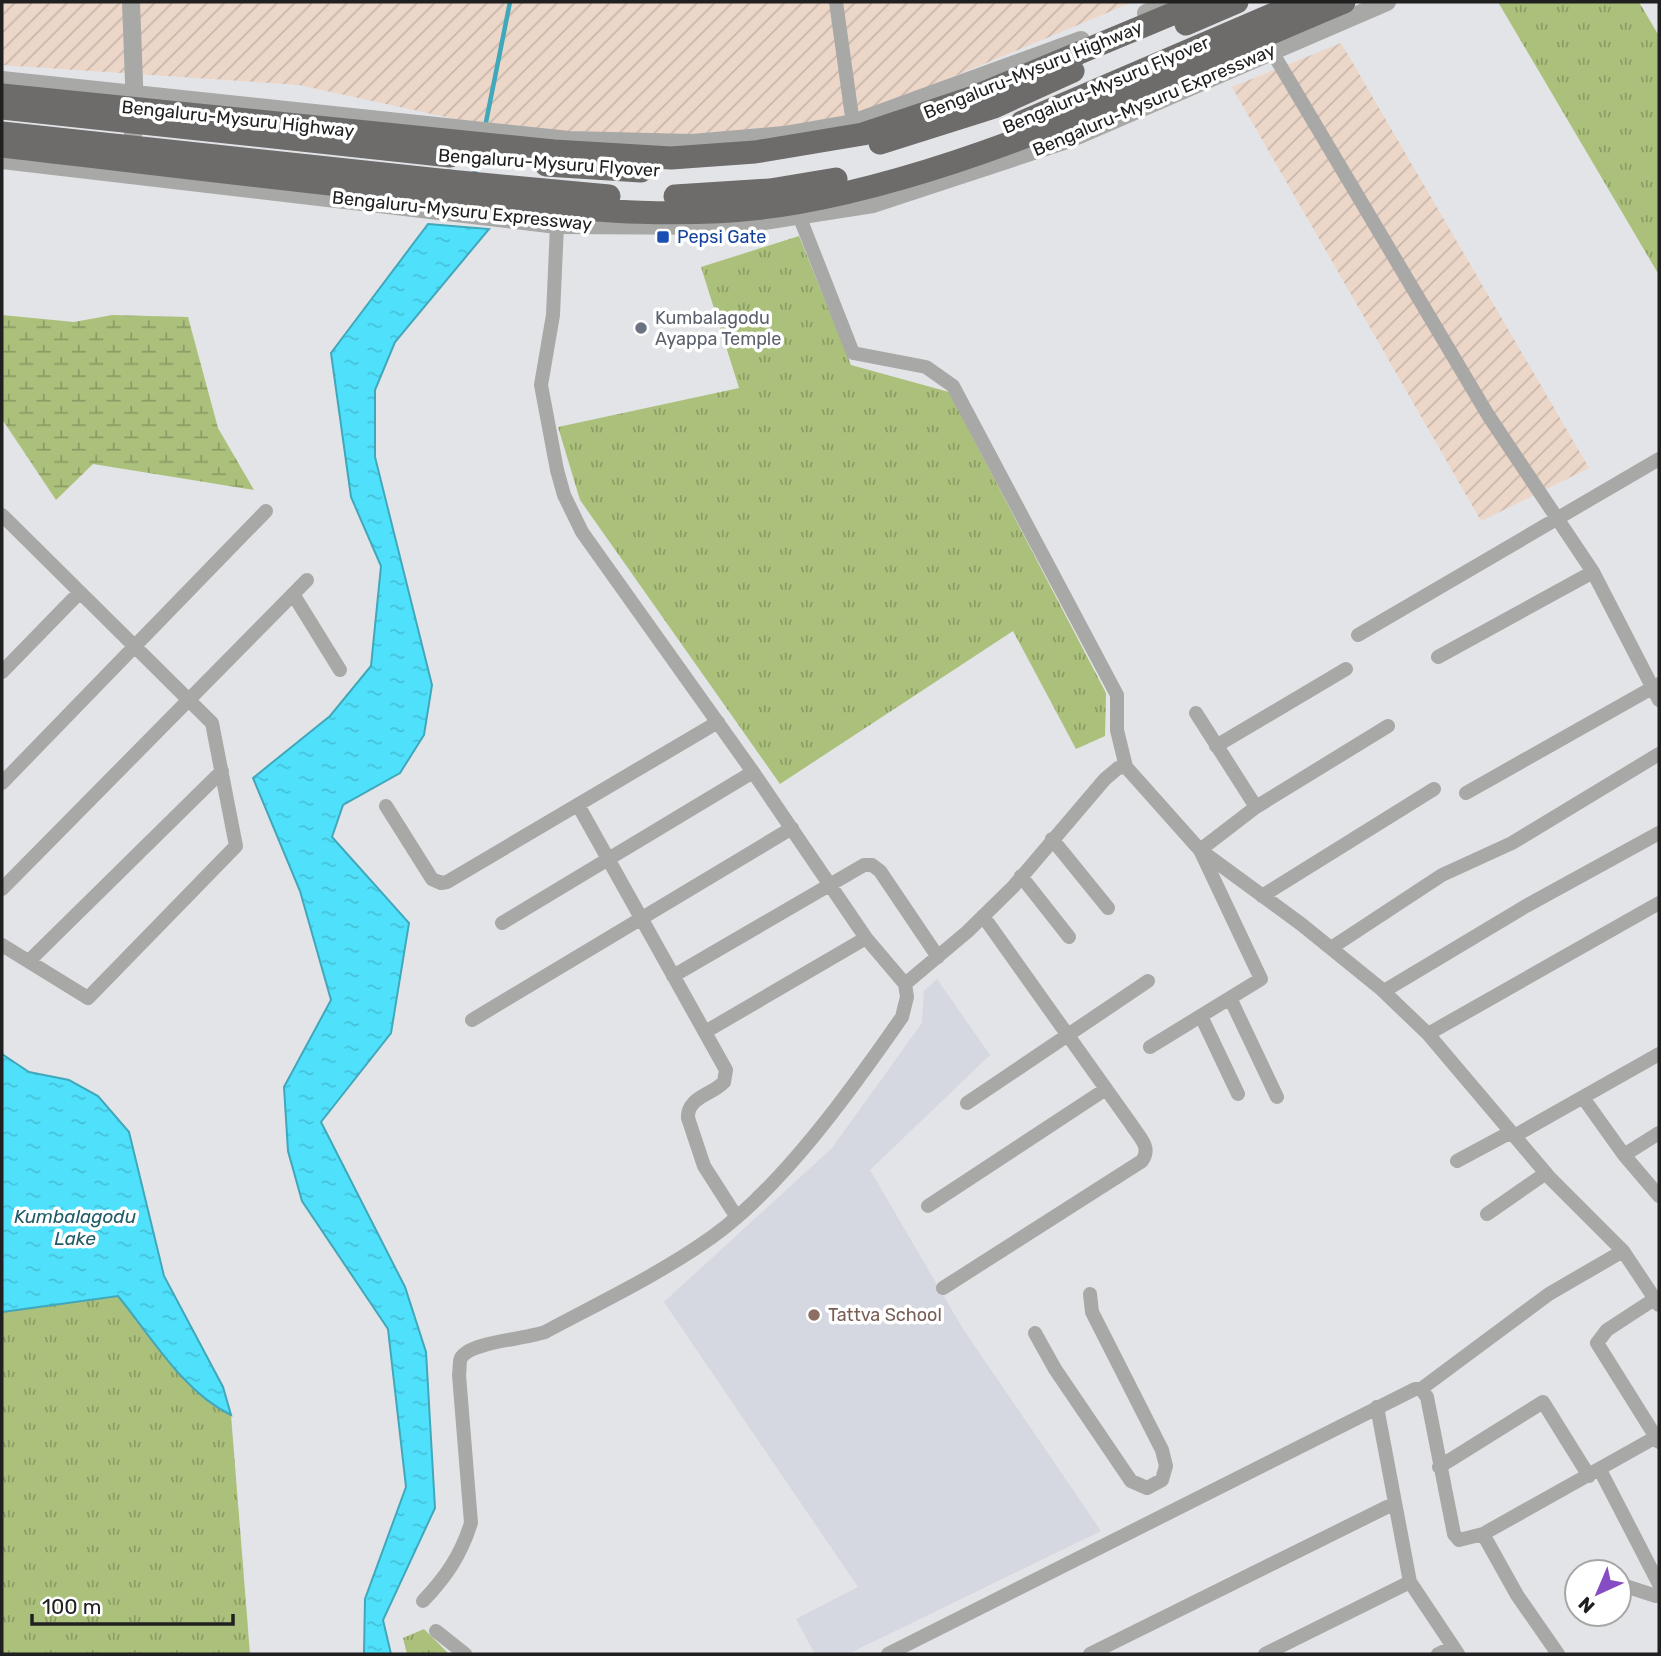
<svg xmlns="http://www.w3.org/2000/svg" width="1661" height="1656" font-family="Rubik,sans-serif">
  <defs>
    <pattern id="industrial-furrows" width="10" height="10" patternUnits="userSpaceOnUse" patternTransform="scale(1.75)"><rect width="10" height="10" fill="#ebd6c8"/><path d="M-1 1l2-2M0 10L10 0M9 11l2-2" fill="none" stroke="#c9b7ac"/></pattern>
    <pattern id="grass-tufts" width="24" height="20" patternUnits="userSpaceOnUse" patternTransform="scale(1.75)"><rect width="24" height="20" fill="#abc17b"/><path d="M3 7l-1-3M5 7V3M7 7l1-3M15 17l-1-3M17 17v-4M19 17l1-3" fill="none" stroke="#8b9c64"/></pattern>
    <pattern id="wetland-marsh" width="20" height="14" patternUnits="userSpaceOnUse" patternTransform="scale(1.75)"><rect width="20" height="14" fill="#abc17b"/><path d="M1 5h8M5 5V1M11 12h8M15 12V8" fill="none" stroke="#8b9c64"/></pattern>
    <pattern id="water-ripples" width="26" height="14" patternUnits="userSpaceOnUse" patternTransform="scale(1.75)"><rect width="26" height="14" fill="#4fe1fc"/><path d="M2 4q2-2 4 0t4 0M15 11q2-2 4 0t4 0" fill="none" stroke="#45c1d8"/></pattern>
  </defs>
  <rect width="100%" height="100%" fill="#e3e4e7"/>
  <path fill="url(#industrial-furrows)" d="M2,2h1131l-286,119 -142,14 -138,-3 -112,-13 -156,-34 -297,-20z
    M1341,43l248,425 -108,53 -249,-434z"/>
  <path fill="#d5d7e1" d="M937,979l53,76 -120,115 93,159 138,202 -253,123h-33l-19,-35 62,-32 -194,-285 168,-154 90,-125 2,-32z"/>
  <path fill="url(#grass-tufts)" d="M1498,2h141l20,34v239z
    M799,236l52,129 98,27 157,301 -1,43 -29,13 -63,-118 -233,153 -200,-284 -22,-73 181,-39 -38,-121z
    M118,1296c33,40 66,96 113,119l19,239h-248v-342z
    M424,1629l25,25h-42l-4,-16z"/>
  <path fill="url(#wetland-marsh)" d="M2,315l72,7 38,-7 76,2 30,111 36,62 -161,-26 -37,36 -54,-81z"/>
  <path fill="url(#water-ripples)" stroke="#41a7ba" stroke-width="2" d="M428,224l61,5 -94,113 -20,48v67l57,228 -8,50 -24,38 -57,32 -11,32 77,86 -18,110 -70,89 84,165 21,65 9,156 -52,112 8,34h-27l1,-55 41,-112 -18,-158 -86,-128 -14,-50 -4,-64 47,-87 -31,-109 -47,-113 77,-62 41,-50 10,-100 -30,-69 -20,-144z
    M2,1054l27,18 40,8 29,16 31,36 35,144 59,111 8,28c-48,-23 -80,-79 -113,-119l-116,16z"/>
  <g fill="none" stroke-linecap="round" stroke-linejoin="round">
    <path stroke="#41a7ba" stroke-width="4.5" d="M485,127l25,-125
      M474,175l6,-26"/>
    <path stroke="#a8a8a7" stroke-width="14" d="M836,2l18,129
      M1271,50l217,365 105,157 66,128
      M800,218l53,135 73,14 27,19 164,309v35l9,37
      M2,515l210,208 24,123 -148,152 -86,-53
      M293,594l47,76
      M1358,635l301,-176
      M1438,657l155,-85
      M2,672l78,-80
      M1196,713l60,94
      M1216,746l130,-77
      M2,783l264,-272
      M1466,793l193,-109
      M578,805l148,265 -2,12c-12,13 -37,15 -36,36l16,48 32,50
      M386,806l46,73 9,4 6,-1 271,-160
      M1052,839l56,69
      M1021,876l48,61
      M2,889l305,-309
      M1262,896l172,-107
      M502,923l251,-151
      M1331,948l111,-73 70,-32 147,-89
      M29,961l193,-190
      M673,976l191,-111h8l8,6 58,86
      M905,984l62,-52 46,-45 92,-108 13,-11 8,-1 74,83 101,74 79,64 48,46 122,144 73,73 36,54
      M1384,991l142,-85 133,-73
      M1230,998l47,99
      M1201,1016l37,78
      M472,1020l320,-192
      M705,1032l161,-94
      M1428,1034l231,-131
      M1150,1047l111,-68 -61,-129 56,-43 132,-81
      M1584,1099l40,56 35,41
      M967,1103l181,-122
      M1514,1136l145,-82
      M1624,1155l35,-22
      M1457,1161l54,-29
      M928,1206l178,-117
      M1487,1214l59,-41
      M943,1288l199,-127c10,-14 -3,-24 -11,-37l-148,-208
      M1656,1298l-49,32 -10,13 62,99
      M1035,1333l20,36 76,112 16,7 15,-8 4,-14 -4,-16 -70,-138 -2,-18
      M1421,1389l128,-95 74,-43
      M1377,1407l33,175 48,72
      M1439,1467l104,-65 46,74
      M1600,1470l59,114
      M1483,1534l34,61 41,59
      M1619,1584l37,12 3,-2
      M423,1601c23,-24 38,-46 48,-78l-12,-148c1,-5 0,-13 2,-17 8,-16 65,-19 84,-26 56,-30 115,-58 167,-95 70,-50 140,-148 190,-220l5,-20 -2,-13 -39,-46 -113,-166 -171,-240 -18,-37 -7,-25 -16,-85 12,-70 4,-90
      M436,1631l29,23
      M888,1654l527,-265h6l6,8 27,137 5,6 24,-6 173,-97
      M1090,1654l305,-151
      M1265,1654l145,-72
      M1438,1654l15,-7"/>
    <path stroke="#a8a8a7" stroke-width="18" d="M1146,13l26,-11
      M2,80l567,60 123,3 92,-8 69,-12 228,-83
      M2,160l555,65 175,1 141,-22 197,-65 317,-137
      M131,160l4,-51 -4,-107"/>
    <path stroke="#6d6c6a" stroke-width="23" d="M1186,24l51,-22
      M2,95l552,56 117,7 84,-6 108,-18 108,-36 230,-96
      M1022,122l280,-120
      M880,143l114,-36 79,-36
      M2,146c149,17 299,36 449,51 114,11 232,26 346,6 192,-35 368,-127 547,-201
      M546,165l95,6
      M449,181l160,15
      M675,196l95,-6 66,-11"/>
    <path stroke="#6d6c6a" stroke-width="23" d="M2,108l448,48
      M2,133l447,48"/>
  </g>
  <rect fill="#1a4fb4" stroke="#fff" stroke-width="2.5" x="656" y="230" width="14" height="14" rx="3.5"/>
  <circle fill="#6b7280" stroke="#fff" stroke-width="2.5" cx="641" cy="328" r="7"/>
  <circle fill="#8d6e63" stroke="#fff" stroke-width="2.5" cx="814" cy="1315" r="7"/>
  <g text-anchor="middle" stroke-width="7" stroke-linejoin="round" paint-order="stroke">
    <g font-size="18" fill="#202021" stroke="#fff">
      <text transform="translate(1033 70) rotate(-22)" y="6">Bengaluru-Mysuru Highway</text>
      <text transform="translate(1106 85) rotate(-23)" y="6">Bengaluru-Mysuru Flyover</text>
      <text transform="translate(1154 100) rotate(-23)" y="6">Bengaluru-Mysuru Expressway</text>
      <text transform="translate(238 119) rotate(6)" y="6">Bengaluru-Mysuru Highway</text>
      <text transform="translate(549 163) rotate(4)" y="6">Bengaluru-Mysuru Flyover</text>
      <text transform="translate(462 211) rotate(6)" y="6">Bengaluru-Mysuru Expressway</text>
    </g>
    <g font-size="18" fill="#164399" stroke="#fff" text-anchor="start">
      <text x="677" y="243">Pepsi Gate</text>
    </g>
    <g font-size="18" fill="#5b616d" stroke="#fff" text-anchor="start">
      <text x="655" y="324">Kumbalagodu<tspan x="655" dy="21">Ayappa Temple</tspan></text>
    </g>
    <g font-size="18" fill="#785e54" stroke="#fff" text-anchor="start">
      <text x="828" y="1321">Tattva School</text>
    </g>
    <g font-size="19" font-style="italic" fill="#215c67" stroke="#fff">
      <text x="75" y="1223">Kumbalagodu<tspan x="75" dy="22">Lake</tspan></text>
    </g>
  </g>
  <rect width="1661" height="1656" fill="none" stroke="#202021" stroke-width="7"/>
  <g transform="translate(1598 1593) rotate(224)"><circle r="33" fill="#ffffff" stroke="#a6a6a6" stroke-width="2"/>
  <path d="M0-5L12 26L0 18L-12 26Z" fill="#864cc3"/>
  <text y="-10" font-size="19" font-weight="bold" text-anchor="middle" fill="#202021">N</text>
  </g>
  <path d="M32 1614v10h201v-10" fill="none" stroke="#202021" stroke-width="3.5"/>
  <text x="42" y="1614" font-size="21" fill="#202021" stroke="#ffffff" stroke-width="5" paint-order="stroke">100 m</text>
</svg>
